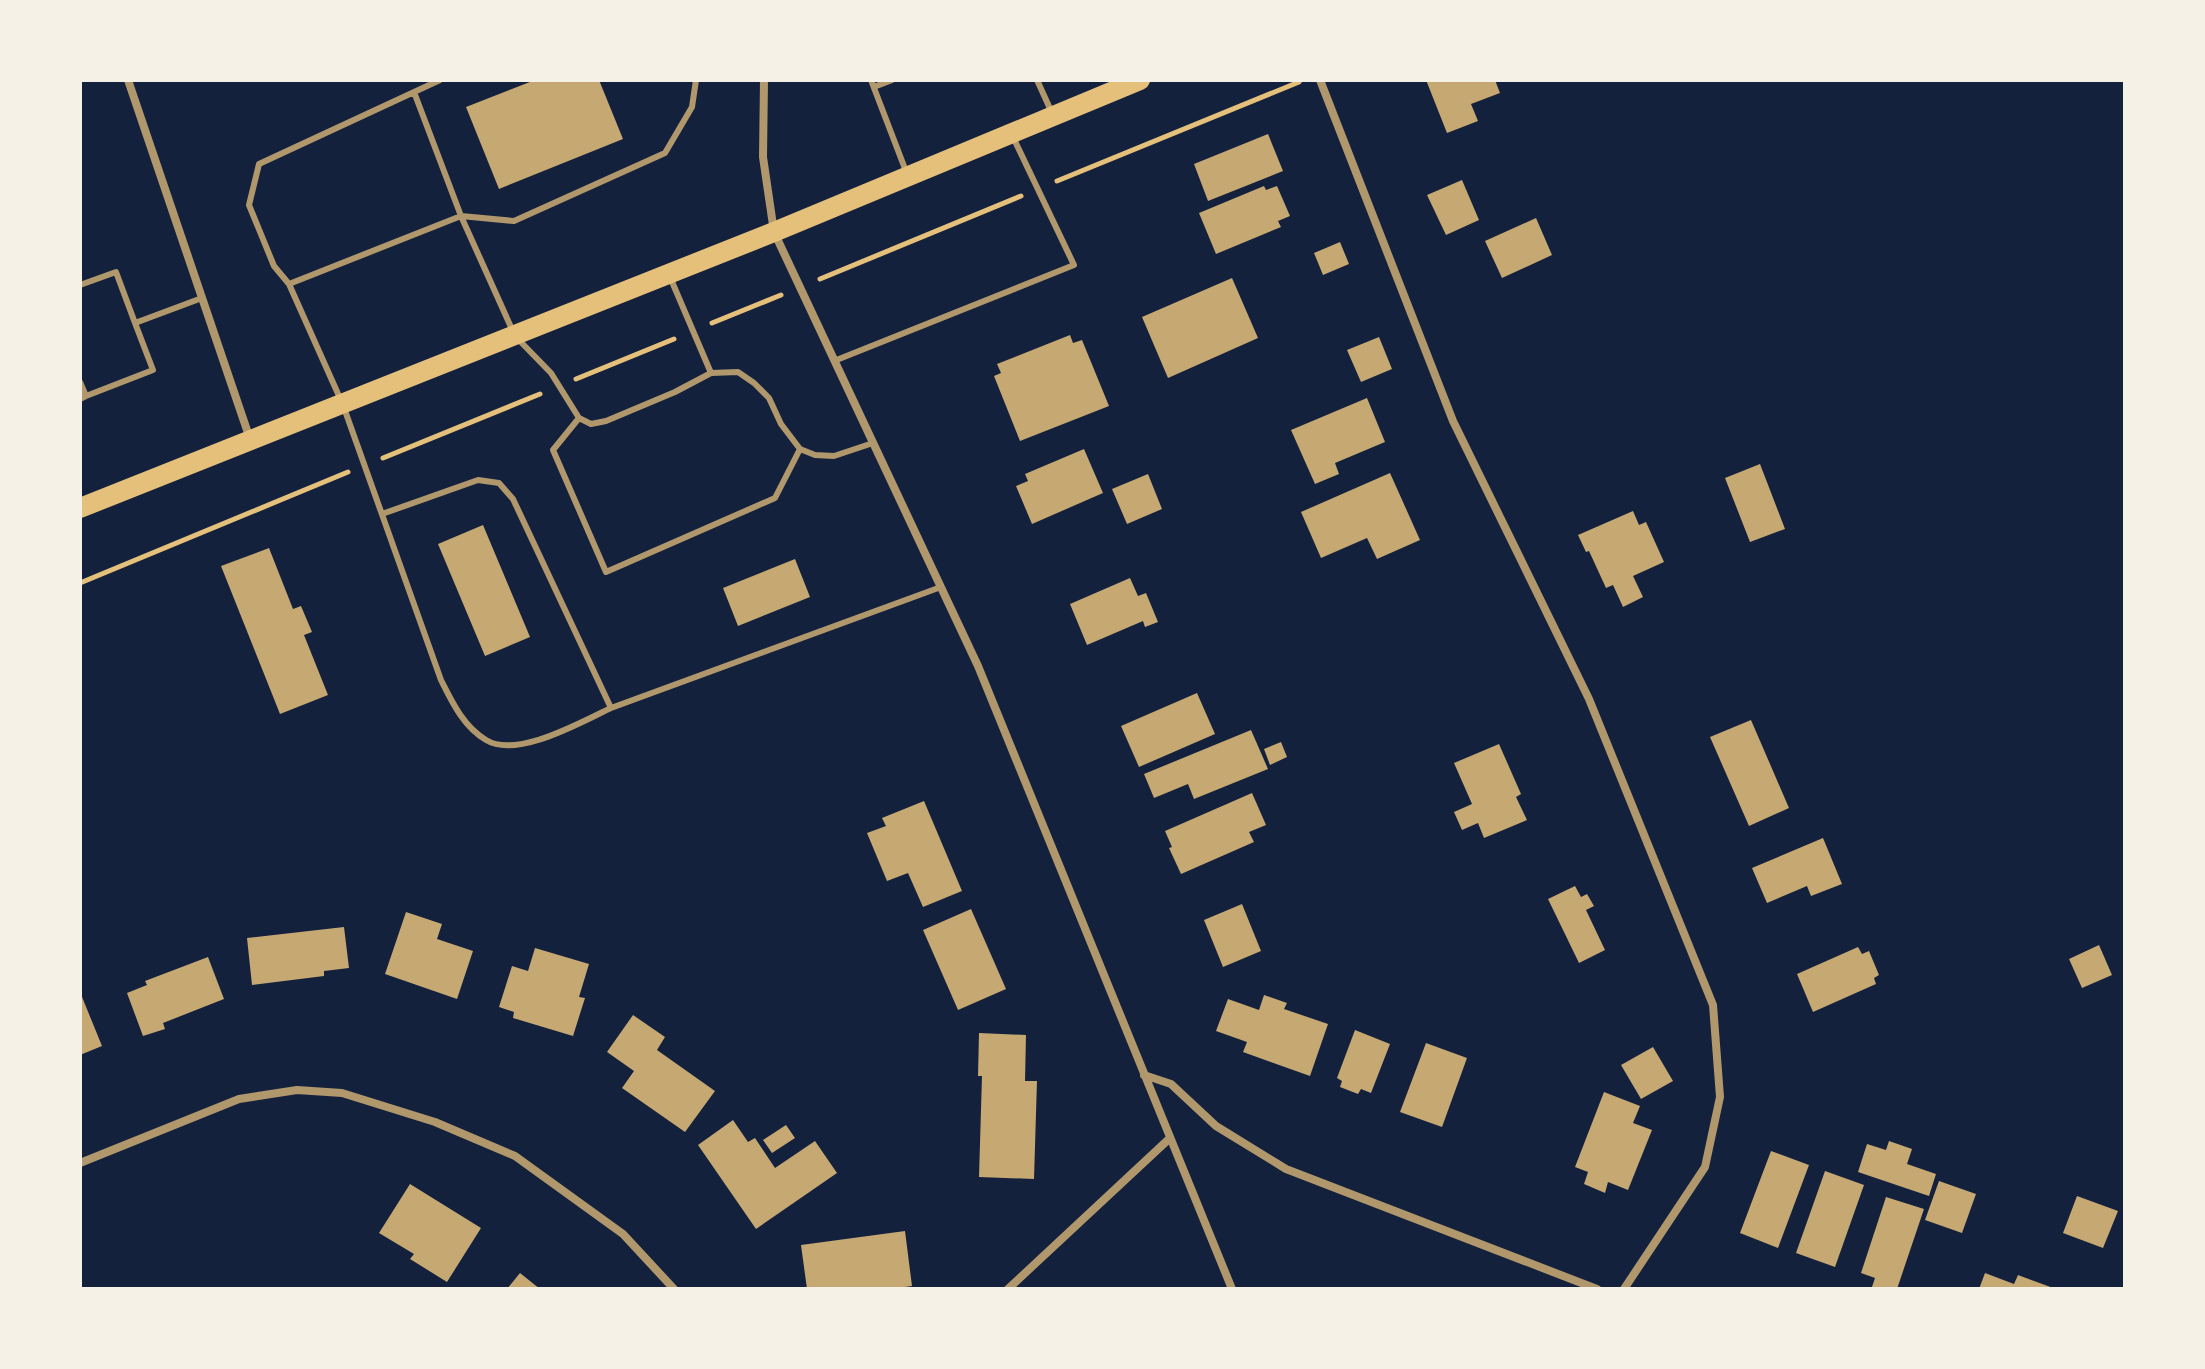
<svg xmlns="http://www.w3.org/2000/svg" width="2205" height="1369" font-family="'PT Sans Narrow',sans-serif">
  <rect width="100%" height="100%" fill="#14213d"/>
  <path fill="#c6a872" d="M535,80h64l24,59 -124,50 -33,-82z
    M1426,80h69l5,13 -29,11 7,17 -31,12z
    M1268,134l15,37 -75,30 -14,-37z
    M1462,180l17,40 -33,15 -19,-40z
    M1264,186l2,4 11,-4 13,30 -12,5 3,6 -65,27 -17,-41z
    M1536,218l16,37 -50,23 -17,-37z
    M1340,242l9,22 -26,11 -9,-22z
    M1232,278l26,60 -90,40 -26,-61z
    M1070,335l3,8 9,-3 27,66 -89,35 -26,-65 7,-3 -4,-9z
    M1379,337l13,32 -31,13 -14,-32z
    M1367,398l18,44 -50,21 4,11 -24,10 -24,-54z
    M1084,449l19,44 -71,31 -16,-38 12,-5 -3,-7z
    M1760,464l25,65 -35,13 -25,-64z
    M1390,473l30,67 -43,19 -10,-21 -46,20 -20,-46z
    M1148,474l14,35 -35,15 -15,-35z
    M1633,511l6,14 7,-3 18,40 -31,14 10,21 -20,10 -10,-22 -7,3 -17,-37 -3,1 -8,-17z
    M483,525l47,112 -45,19 -47,-112z
    M269,548l24,61 8,-3 11,26 -8,3 24,60 -48,19 -59,-148z
    M795,559l15,38 -72,29 -15,-38z
    M1130,578l8,18 8,-3 12,29 -13,5 -2,-6 -56,24 -17,-41z
    M1197,693l18,41 -76,33 -18,-41z
    M1751,720l38,88 -40,18 -39,-89z
    M1251,730l17,39 -74,30 -6,-15 -34,14 -10,-24z
    M1281,742l6,15 -17,8 -6,-16z
    M1499,744l22,50 -5,3 11,23 -43,18 -6,-15 -16,7 -8,-18 18,-8 -18,-41z
    M1252,793l14,32 -17,7 5,10 -73,32 -12,-26 3,-1 -7,-16z
    M924,801l38,90 -39,16 -15,-34 -21,8 -20,-48 19,-7 -4,-8z
    M1823,838l19,46 -31,12 -4,-10 -40,17 -15,-35z
    M1575,886l6,11 6,-3 7,12 -8,4 19,40 -26,13 -31,-64z
    M1242,904l19,47 -38,16 -19,-47z
    M971,909l35,80 -48,21 -35,-80z
    M406,912l36,12 -5,15 36,12 -16,48 -72,-25z
    M344,927l5,41 -25,3v5l-72,9 -5,-47z
    M2099,945l13,30 -30,13 -13,-29z
    M1858,947l4,7 7,-3 10,24 -5,3 2,6 -63,28 -16,-38z
    M535,948l54,16 -10,33 6,1 -12,38 -60,-18 1,-6 -15,-5 13,-41 16,5z
    M208,957l16,42 -61,24 2,6 -22,7 -16,-43 20,-8 -2,-4z
    M80,992l22,54 -22,9z
    M1264,995l23,8 -3,6 44,15 -18,52 -67,-24 4,-10 -31,-11 12,-32 31,11z
    M633,1015l32,22 -8,13 58,41 -30,41 -63,-44 12,-17 -27,-19z
    M1355,1030l35,14 -19,49 -10,-4 -3,5 -18,-7 2,-6 -5,-3z
    M979,1033l47,2 -1,46h12l-3,98 -55,-2 3,-101h-4z
    M1426,1043l41,15 -25,69 -42,-15z
    M1653,1047l20,34 -32,18 -20,-34z
    M1604,1092l36,14 -7,17 19,7 -24,60 -20,-8 -3,11 -21,-9 4,-12 -13,-5z
    M733,1120l15,22 7,-4 20,30 40,-27 22,32 -81,56 -58,-84z
    M786,1125l9,13 -23,15 -9,-13z
    M1889,1141l23,8 -5,15 29,10 -7,22 -71,-24 9,-28 19,6z
    M1771,1151l38,14 -31,83 -38,-15z
    M1825,1171l39,14 -29,82 -39,-14z
    M1939,1181l37,13 -14,39 -37,-13z
    M410,1184l71,44 -34,54 -37,-23 4,-5 -35,-21z
    M2077,1196l41,15 -15,37 -40,-15z
    M1886,1197l38,12 -27,80 -25,-2 3,-9 -14,-5z
    M905,1231l7,55 -22,3h-83l-6,-44z
    M520,1273l20,16h-33z
    M1985,1273l29,11 4,-9 38,14h-77z"/>
  <g fill="none" stroke-linecap="round" stroke-linejoin="round">
    <path stroke="#e5c07b" stroke-width="5" d="M1057,181l242,-99
      M820,279l201,-83
      M712,323l69,-28
      M576,379l98,-40
      M383,458l157,-64
      M80,583l268,-111"/>
    <path stroke="#b1986c" stroke-width="6" d="M440,80l-181,84 -10,41 25,61 15,18 54,121 98,275c11,22 22,46 45,60 31,19 95,-18 125,-32l330,-121
      M871,80l36,94
      M1037,80l15,33
      M874,87l18,-7
      M414,92l47,124 54,120 36,37 28,45 12,6 15,-3 69,-29 36,-19 27,-1 16,11 15,15 12,26 19,25 15,6 19,1 39,-13
      M670,277l41,96
      M289,284l172,-68 53,5 151,-68 27,-46 4,-27
      M80,285l36,-13 19,51 67,-25
      M834,361l240,-96 -61,-128
      M80,382l6,14 -6,3
      M86,396l67,-26 -18,-47
      M579,418l-26,32 53,122 169,-74 25,-49
      M382,514l96,-34 21,3 14,16 98,209"/>
    <path stroke="#b1986c" stroke-width="8" d="M128,80l122,359
      M764,80l-1,77 11,75 204,434 254,623
      M1320,80l133,341 136,278 124,306 7,92 -15,70 -81,122
      M1144,1075l27,9 45,42 70,43 311,120
      M80,1163l159,-64 58,-9 45,3 93,29 80,34 108,78 51,55
      M1008,1289l162,-151"/>
    <path stroke="#e5c07b" stroke-width="20" d="M80,508l694,-276 366,-152"/>
  </g>
  <rect width="2205" height="1369" fill="none" stroke="#f6f1e7" stroke-width="164"/>
</svg>
